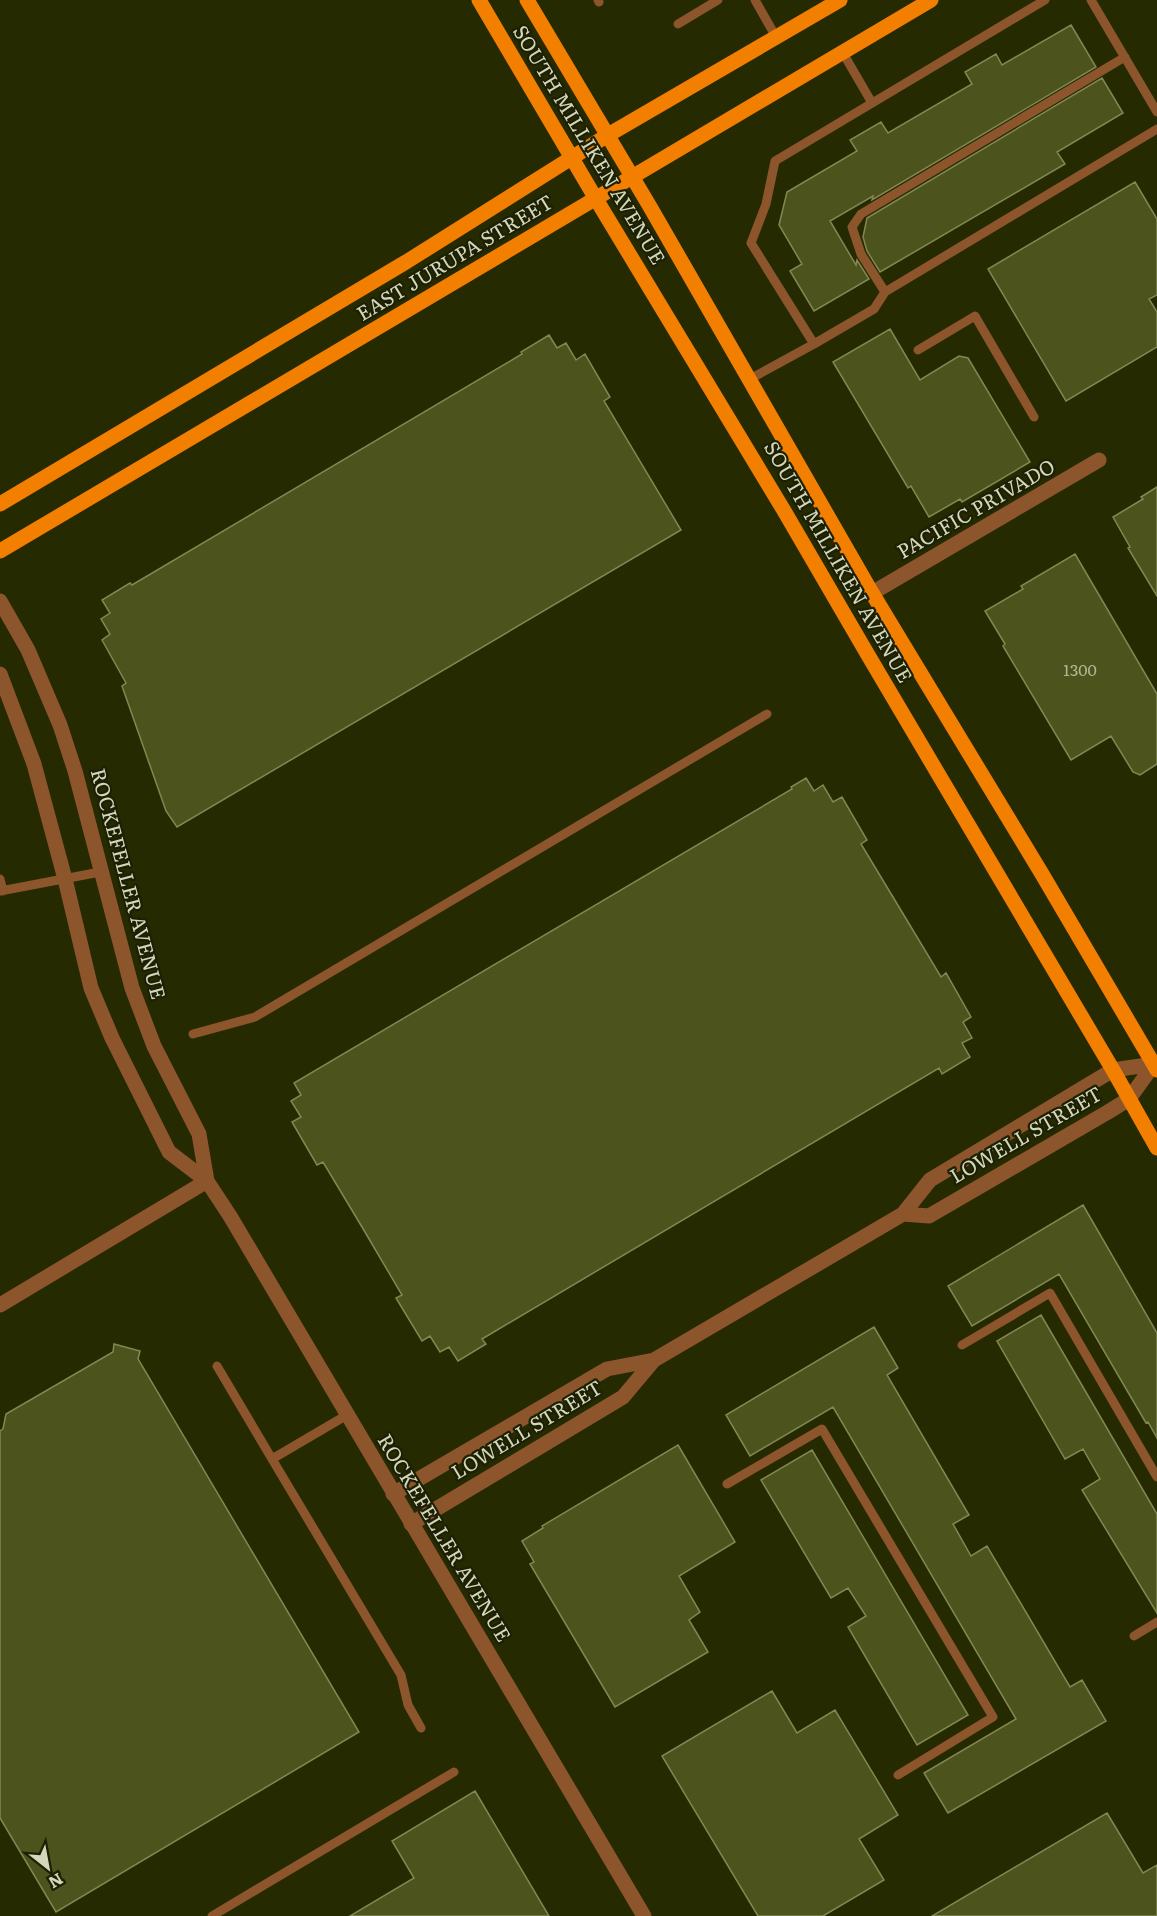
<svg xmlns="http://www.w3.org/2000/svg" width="1157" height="1916" font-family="Literata,serif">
  <rect width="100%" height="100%" fill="#262a01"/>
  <path fill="#4c531c" stroke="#818952" stroke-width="1.5" d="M1071,25l25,42 -224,133 1,-4 -43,25 26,44 1,-5 12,19 -55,32 -24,-40 12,-7 -23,-39 8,-33 70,-41 -7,-11 31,-18 7,11 84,-49 -7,-12 31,-18 6,11z
    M1102,78l21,35 -66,39 8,12 -185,108 -13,-21 -4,-14 4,-19z
    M1135,182l22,37v76l-8,4 8,13v35l-91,54 -78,-132z
    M890,329l30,51 39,-24 9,2 62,104 -68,40 -2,-3 -31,18 -18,-31 -3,2 -75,-126z
    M549,335l8,13 9,-5 10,17 9,-6 25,43 -6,4 77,129 -504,297 -11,-16 -44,-125 4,-3 -24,-43 8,-6 -9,-15 9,-6 -8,-13 28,-17 2,2 390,-231 -1,-2z
    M1157,487v109l-29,-48 2,-1 -17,-30 30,-18 -2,-2z
    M1075,554l82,140v70l-17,11 -7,-3 -22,-36 -40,24 -68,-114 2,-2 -20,-33 38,-22 -2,-3z
    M806,778l8,13 9,-6 10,17 9,-5 25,43 -6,4 41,68 39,65 5,-4 25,44 -8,5 9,16 -10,5 8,14 -28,17 -3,-6 -457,271 4,5 -28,17 -9,-14 -9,5 -10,-16 -8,5 -26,-43 6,-3 -40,-68 -39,-65 -6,3 -25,-43 9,-5 -10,-16 10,-6 -7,-12 498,-294 -1,-2z
    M1083,1205l74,128v105l-9,-16 -2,1 -87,-149 -87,52 -24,-40z
    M1041,1315l116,199v99l-75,-123 18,-11 -17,-30 -18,10 -68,-118z
    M874,1327l24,41 -11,7 82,140 -16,9 18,32 16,-10 83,141 12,-7 24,41 -158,92 -24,-40 92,-54 -183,-312 -83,49 -24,-41z
    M114,1344l26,7 -2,8 221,373 -303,180 -56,-94v-387l3,-2 3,-15 107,-62z
    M678,1445l57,97 -56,34 21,36 -11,8 19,32 -93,55 -85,-143 4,-2 -12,-21 21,-13 -1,-2z
    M812,1450l156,265 -51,30 -69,-118 18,-11 -18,-28 -17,10 -70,-118z
    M772,1691l25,42 38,-23 63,105 -39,24 25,41 -61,36h-65l-96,-160z
    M475,1791l74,125h-199l64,-38 -22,-37z
    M1107,1813l36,60 14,-8v51h-225z"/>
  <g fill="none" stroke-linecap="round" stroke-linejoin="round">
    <path stroke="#8d552c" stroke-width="9" d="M598,0l1,2
      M755,0l21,37
      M1091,0l66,112
      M678,24l40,-24
      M843,53l29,50
      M885,292l-24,-38 -9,-27 9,-13 264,-157
      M814,344l-63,-101 15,-39 9,-43 270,-161
      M918,350l57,-34 59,101
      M750,379l64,-35 60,-35 11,-17 272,-163
      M0,879l3,12
      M0,891l100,-19
      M193,1034l62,-17 512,-303
      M962,1345l88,-52 107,184
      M217,1366l55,93 75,-44
      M272,1459l129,216 7,30 13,23
      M727,1484l95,-55 171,288 -95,58
      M1134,1636l23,-14
      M212,1916l242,-144"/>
    <path stroke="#8d552c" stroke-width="15" d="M872,593l227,-133
      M903,1214l26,2 179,-104 21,-13 25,-35
      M393,1494l214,-125 47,-9 249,-146 27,-34 183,-110 41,-6 3,-2
      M411,1524l212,-127 31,-37"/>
    <path stroke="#8d552c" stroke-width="15" d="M0,601l28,49 32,75 15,46 57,217 22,58 45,88 8,47
      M0,674l34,90 31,115 26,109 21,50 57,114 38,29 23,35 414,700
      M0,1305l207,-124"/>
    <path stroke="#f37f00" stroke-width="15" d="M479,0l117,199 187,310 85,146 245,415 44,78
      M527,0l122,205 223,388 170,281 115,196
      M0,504l406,-242 202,-127 232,-135
      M0,551l931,-551"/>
  </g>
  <g text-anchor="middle" stroke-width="4.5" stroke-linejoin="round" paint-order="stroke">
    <g font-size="16" fill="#b1b793">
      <text x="1080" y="676">1300</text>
    </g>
    <g font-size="20" fill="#d3d8bb" stroke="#1d2004">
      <text transform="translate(589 145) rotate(59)" y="7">SOUTH MILLIKEN AVENUE</text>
      <text transform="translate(455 258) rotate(-31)" y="7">EAST JURUPA STREET</text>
      <text transform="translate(976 509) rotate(-30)" y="7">PACIFIC PRIVADO</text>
      <text transform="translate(838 562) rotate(60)" y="7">SOUTH MILLIKEN AVENUE</text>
      <text transform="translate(128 884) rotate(75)" y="7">ROCKEFELLER AVENUE</text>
      <text transform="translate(1026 1135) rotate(-30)" y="7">LOWELL STREET</text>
      <text transform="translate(527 1430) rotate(-31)" y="7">LOWELL STREET</text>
      <text transform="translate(444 1538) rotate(59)" y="7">ROCKEFELLER AVENUE</text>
    </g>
  </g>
  <g transform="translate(48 1868) rotate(149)" stroke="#1d2004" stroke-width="4.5" paint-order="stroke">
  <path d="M0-4.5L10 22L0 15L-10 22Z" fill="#d3d8bb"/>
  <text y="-9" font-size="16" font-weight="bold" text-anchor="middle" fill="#d3d8bb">N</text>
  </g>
</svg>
